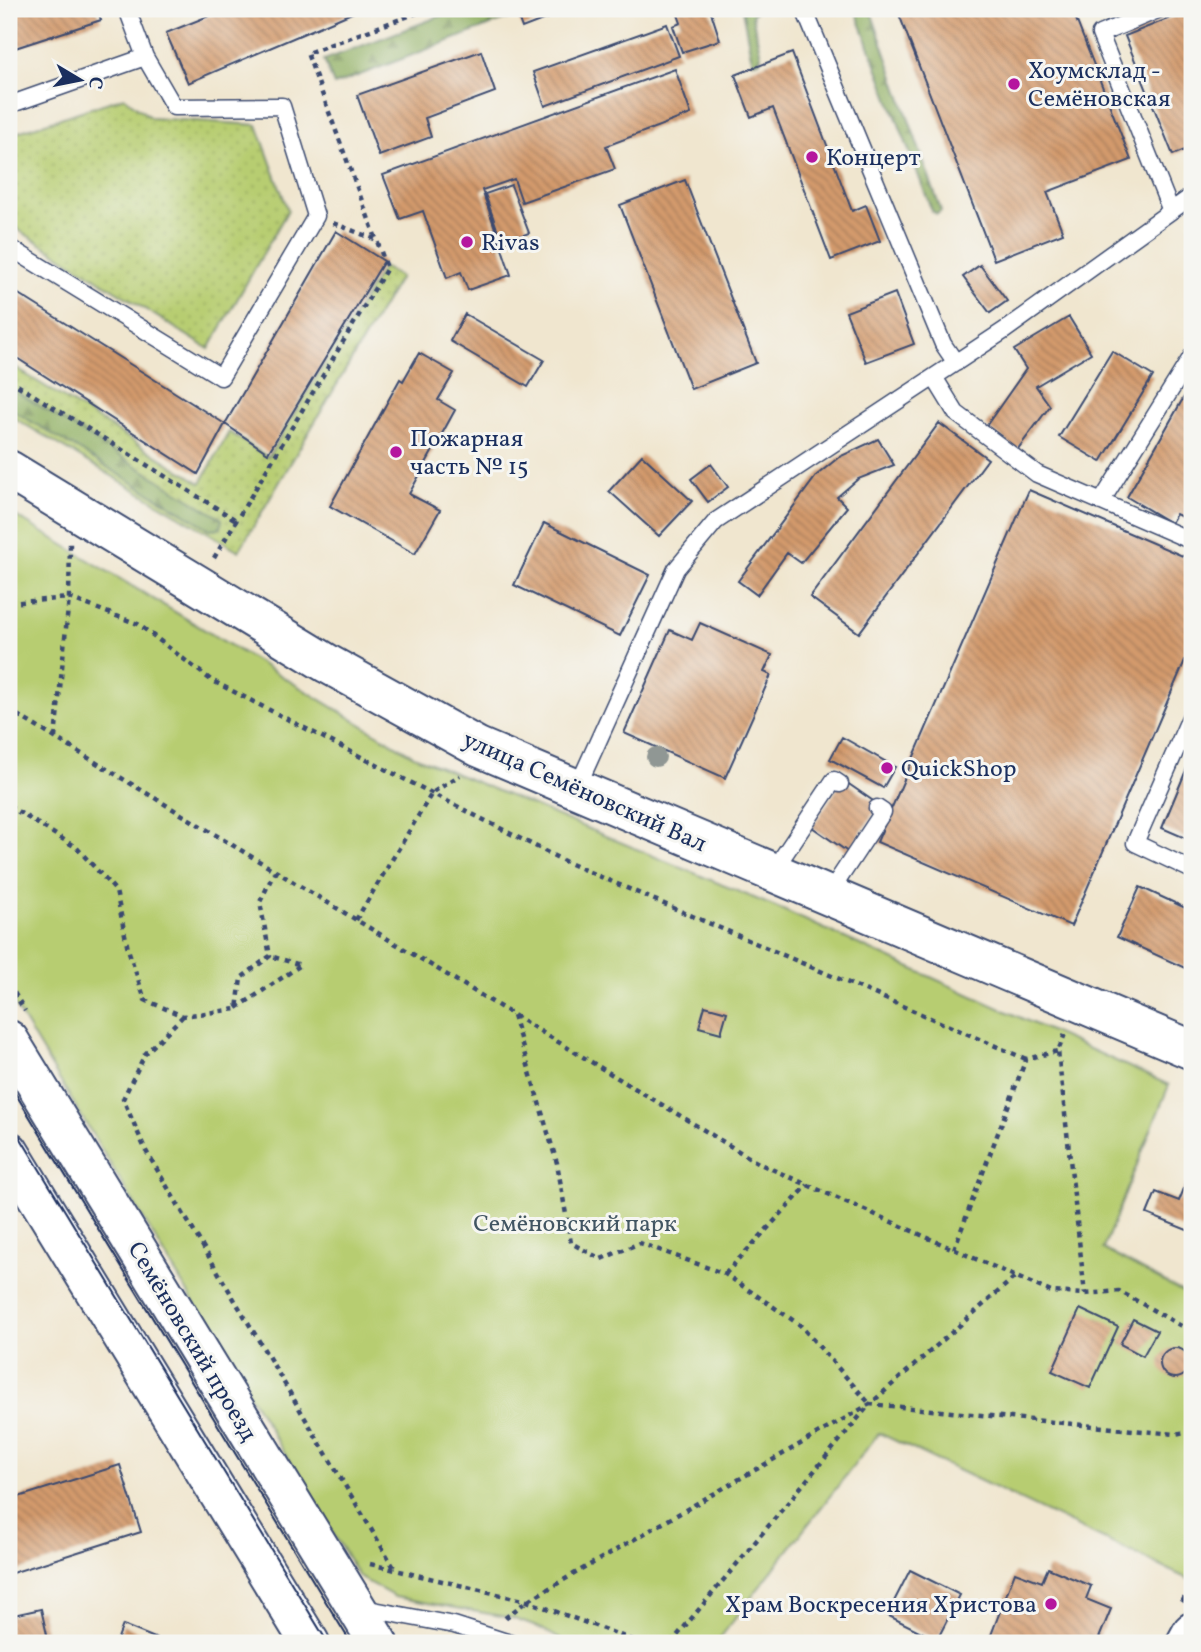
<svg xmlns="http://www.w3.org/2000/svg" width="1201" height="1652" font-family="Vollkorn,serif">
  <defs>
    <pattern id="grass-dots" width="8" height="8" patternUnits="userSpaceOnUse" patternTransform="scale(1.75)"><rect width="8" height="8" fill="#b7cd71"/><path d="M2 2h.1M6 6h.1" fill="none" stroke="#9db064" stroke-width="1.8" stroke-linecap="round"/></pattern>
    <pattern id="forest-firs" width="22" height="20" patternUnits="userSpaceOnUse" patternTransform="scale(1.75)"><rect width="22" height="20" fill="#91b063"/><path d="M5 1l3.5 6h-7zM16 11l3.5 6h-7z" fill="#769055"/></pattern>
    <pattern id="building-back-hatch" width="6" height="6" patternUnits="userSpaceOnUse" patternTransform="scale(1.75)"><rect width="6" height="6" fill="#d39a6c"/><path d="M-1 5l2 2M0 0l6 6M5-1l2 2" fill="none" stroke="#aa7e5c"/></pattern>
  </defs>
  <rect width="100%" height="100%" fill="#f6f6f2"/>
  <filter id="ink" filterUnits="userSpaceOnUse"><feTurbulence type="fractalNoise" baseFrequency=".0143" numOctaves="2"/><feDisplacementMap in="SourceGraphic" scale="14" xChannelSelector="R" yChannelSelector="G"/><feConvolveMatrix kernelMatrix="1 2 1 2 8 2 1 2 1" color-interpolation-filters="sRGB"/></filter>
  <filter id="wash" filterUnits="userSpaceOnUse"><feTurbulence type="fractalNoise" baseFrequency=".00686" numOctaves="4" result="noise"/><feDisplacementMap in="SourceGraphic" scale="28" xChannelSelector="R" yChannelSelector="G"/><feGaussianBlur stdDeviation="1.57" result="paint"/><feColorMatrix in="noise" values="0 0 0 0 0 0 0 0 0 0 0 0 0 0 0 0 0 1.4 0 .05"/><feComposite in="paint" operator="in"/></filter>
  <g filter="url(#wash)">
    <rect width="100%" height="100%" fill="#f0e6cf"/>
    <path fill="url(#grass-dots)" stroke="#697e68" stroke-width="2" d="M124,97l27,21 106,7 31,85 -79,139 -200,-125v-89z
      M383,267l17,10 -161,274 -230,-136v-51l192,119 28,-51 39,25z"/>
    <path fill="url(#forest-firs)" stroke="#567060" stroke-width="2" d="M459,9h74l-199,76 -10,-25z
      M742,9h15l-5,6 9,41 -2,5 -6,1 -2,-6z
      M855,9h15l71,202 -4,3 -5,-3z
      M9,387l213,132 -1,9 -11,1 -201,-121z"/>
    <path fill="#b7cd71" stroke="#697e68" stroke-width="2" d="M9,512l405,244 371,155 384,174 -66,164 89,48v277l-4,5 -309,-146 -163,210h-149l-25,-14 -30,-11 -117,-21 -36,-20 -350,-581z"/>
    <g id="blocks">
      <path fill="url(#building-back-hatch)" d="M9,9h88l4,11 -92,30z
        M226,9h135l-173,74 -22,-50z
        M530,9h41l-49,19 -5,-14z
        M676,9h34l10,31 -38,12 -9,-26 8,-3z
        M897,9h175l59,151 -84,32 16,41 -69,27z
        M1190,10l2,5v132l-19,8 -48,-119z
        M667,24l12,32 -134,50 -12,-34z
        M481,51l14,41 -70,26 6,19 -52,19 -22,-61z
        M792,53l60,158 14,-6 14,36 -49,19 -58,-152 -22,9 -16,-42z
        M675,69l16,45 -85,32 9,23 -93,33 -8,-23 -32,11 29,85 -43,15 -7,-18 -14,6 -24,-67 -23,8 -17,-44z
        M685,180l71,183 -65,26 -71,-184z
        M511,185l18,48 -27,10 -17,-49z
        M336,231l48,30 -116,192 -43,-29z
        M980,265l27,36 -17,12 -27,-36z
        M9,288l216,136 -27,50 -189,-121z
        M895,293l19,51 -48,18 -20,-50z
        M465,314l79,46 -16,27 -78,-46z
        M1069,317l22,36 -55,33 14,20 -33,44 -31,-24 40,-57 -12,-19z
        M1112,351l41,25 -52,86 -42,-25z
        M419,353l35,20 -16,27 17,10 -46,84 31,16 -25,44 -85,-48 70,-127 3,2z
        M1184,397l8,5v120l-16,-8 -5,9 -44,-26z
        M939,423l49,36 -129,174 -49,-36z
        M878,439l16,26 -36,14 -21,18 10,10 -46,56 -14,-10 -30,42 -19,-14 79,-106 22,-18z
        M642,455l50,46 -33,35 -50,-45z
        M711,464l17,23 -20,15 -17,-23z
        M1029,490l163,70v84l-121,282 -194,-84z
        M544,523l106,52 -30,61 -106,-51z
        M700,623l72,32 -8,17 7,3 -46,103 -101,-45 46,-103 22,10z
        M842,737l53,30 -12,21 -53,-29z
        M1192,756v85l-30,-13z
        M843,780l36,25 -31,47 -36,-25z
        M1140,887l52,24v47l-5,11 -70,-32z
        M705,1006l22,6 -6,21 -22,-6z
        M1192,1169v63l-45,-18 9,-22 23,9z
        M1080,1309l38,18 -28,61 -38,-17z
        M1133,1319l24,12 -14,25 -23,-12z
        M1160 1363a15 15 0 1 1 30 0a15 15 0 1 1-30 0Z
        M120,1465l21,67 -132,42v-74z
        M1048,1568l43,18 -5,13 25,10 -14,34h-109l27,-71 27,10z
        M910,1570l50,25 -23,45 -50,-25z
        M41,1609l7,30 -18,4h-21v-27z
        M123,1625l44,18h-51z"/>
    </g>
  </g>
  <g filter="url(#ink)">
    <use href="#blocks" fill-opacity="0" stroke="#3b4a6f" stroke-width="2"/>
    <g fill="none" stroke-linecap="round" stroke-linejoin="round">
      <defs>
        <path id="lane" d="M127,9l18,48
          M804,9l139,335 13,19
          M1160,9l-60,25 71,177
          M9,105l136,-48 29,50 108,-1 34,110 -95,161 -212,-130
          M934,377l22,36 81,61 155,67
          M1101,502l91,-146
          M1192,713l-57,130 57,27
          M576,790l100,-221 40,-48 289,-191 187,-134
          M777,874l7,-19 50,-75 6,4
          M831,897l9,-20 43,-65 -6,-4
          M363,1608l91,17 56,18"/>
        <path id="secondary" d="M9,470l319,194 150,83 714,303
          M9,1040l369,603
          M9,1151l301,492
          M1186,1643l6,-11"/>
      </defs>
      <use href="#lane" stroke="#3b4a6f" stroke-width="19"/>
      <use href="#secondary" stroke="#3b4a6f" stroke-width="42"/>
      <path stroke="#3b4a6f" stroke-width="4.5" stroke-dasharray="5 5" stroke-linecap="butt" d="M333,223l44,17
        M9,380l227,140
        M214,558l173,-290 -80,-215 121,-44
        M9,603l60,-5 69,26 73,56 355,182 460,197
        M9,710l751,454 291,128 34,2 34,-3 73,41
        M55,738l14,-140 1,-55
        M9,806l68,42 39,43 12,58 17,51 38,16 54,-7 4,-31 29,-22 -10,-54 15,-31
        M356,920l76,-127 28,-18
        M9,984l16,27
        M237,1008l64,-43 -31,-9
        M513,1015l44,148 14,80 30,16 39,-16 85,31 75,51 70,79
        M183,1016l-38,38 -22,45 23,52 250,420
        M1065,1034l-7,17 27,243
        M954,1249l72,-190 32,-8
        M725,1274l83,-89
        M370,1564l157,37 114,42
        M1182,1602l10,-16
        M505,1618l22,-17 343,-197 146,-128
        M671,1643l199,-239 304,30 18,-3"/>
      <use href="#lane" stroke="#fff" stroke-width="16"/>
      <use href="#secondary" stroke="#fff" stroke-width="38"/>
      <path stroke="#1b2f5e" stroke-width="2" d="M9,1083l342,560
        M9,1119l319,524"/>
    </g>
    <circle fill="#909794" cx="656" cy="757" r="10"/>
  </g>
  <g fill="#b5179e" stroke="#f6f6f2" stroke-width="2.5">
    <circle cx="1014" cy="84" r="7"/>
    <circle cx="812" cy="157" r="7"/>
    <circle cx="467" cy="242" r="7"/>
    <circle cx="396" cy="452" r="7"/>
    <circle cx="887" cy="768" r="7"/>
    <circle cx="1051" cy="1604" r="7"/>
  </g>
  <g text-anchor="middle" stroke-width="6" stroke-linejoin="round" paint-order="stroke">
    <g font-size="24" fill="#1b2f5e" stroke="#f6f6f2" text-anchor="start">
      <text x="1028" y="78">Хоумсклад -<tspan x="1028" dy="28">Семёновская</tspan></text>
      <text x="826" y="165">Концерт</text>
      <text x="481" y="250">Rivas</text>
      <text x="410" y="446">Пожарная<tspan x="410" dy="28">часть № 15</tspan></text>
      <text x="901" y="776">QuickShop</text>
      <text x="1037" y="1612" text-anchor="end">Храм Воскресения Христова</text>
    </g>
    <g font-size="24" fill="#1b2f5e" stroke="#f6f6f2">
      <text transform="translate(585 791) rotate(24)" y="8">улица Семёновский Вал</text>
      <text transform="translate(193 1341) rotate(59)" y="8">Семёновский проезд</text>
    </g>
    <g font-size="24" fill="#425663" stroke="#f6f6f2">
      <text x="575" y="1231">Семёновский парк</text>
    </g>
  </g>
  <rect width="1201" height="1652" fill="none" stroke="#f6f6f2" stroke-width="35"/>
  <g transform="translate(80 80) rotate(100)" stroke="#f6f6f2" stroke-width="5" paint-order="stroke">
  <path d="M0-5L12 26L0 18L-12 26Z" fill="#1b2f5e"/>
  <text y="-10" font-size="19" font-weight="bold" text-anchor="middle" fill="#1b2f5e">С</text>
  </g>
</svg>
